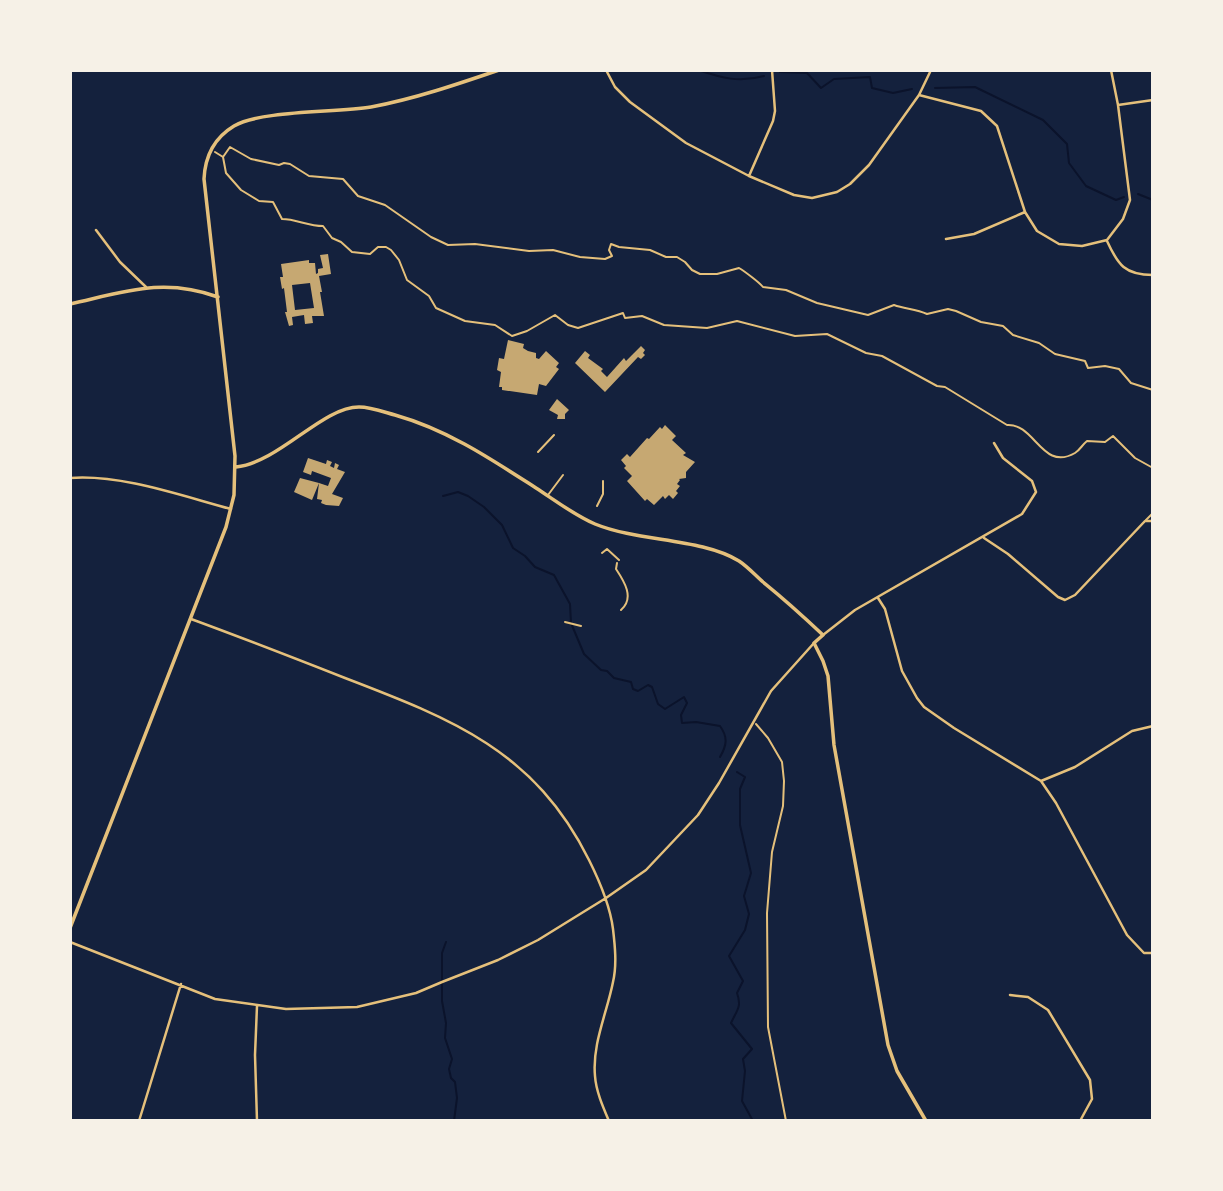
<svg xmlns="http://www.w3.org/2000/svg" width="1223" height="1191" font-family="'Source Serif 4',serif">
  <rect width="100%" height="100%" fill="#14213d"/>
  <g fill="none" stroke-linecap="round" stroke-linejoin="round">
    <path stroke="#0b132b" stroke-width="2" d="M698,70c24,8 41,13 66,6
      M780,72l27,1 14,15 13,-9 36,-2 2,11 21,5 19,-4
      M935,88l40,-1 68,33 24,24 2,19 17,23 30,14 8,-3
      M1138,194l15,6
      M443,496l15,-4 10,4 16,11 18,18 11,23 12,8 10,11 19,8 16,29 1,19 13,31 17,16 6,1 7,7 17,4 2,7 5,2 10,-6 4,2 6,17 7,5 19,-12 3,6 -6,12 1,8 14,-1 24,4c8,11 7,19 0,31
      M737,772l8,5 -5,12v36l11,48 -7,23 5,18 -4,16 -16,26 14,25 -6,12c5,14 0,17 -6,30l21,26 -9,10 2,12 -3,30 11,20
      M446,942l-4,11v48l4,22 -1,15 7,21 -3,10 2,9 4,4 2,16 -3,23"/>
  </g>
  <path fill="#c6a872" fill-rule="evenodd" d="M328,254l3,20 -12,2 3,16h-2l4,24h-12l1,7 -8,1 -1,-9 -12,2 1,8 -4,1 -4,-14h2l-3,-24 -2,1 -2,-12h3l-2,-13 28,-4v3h6l1,11 2,-1v-4l5,-1 -3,-13zM310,283l4,25 -19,2 -3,-25z
    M508,340l16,4 -1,4 5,3 8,2v5l3,1 7,-8 13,12 -3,4 3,2 -13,17 -7,-2 -2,11 -35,-5v-3h-3l2,-15 -4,-2 2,-12 5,1z
    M641,346l4,4 -2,3 2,2 -4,4 -3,-2 -33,35 -30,-29 10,-12 5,4 -2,3 15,11 -2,2 6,6 17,-19 2,3z
    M557,399l12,11 -4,4v5h-8l1,-4 -9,-5z
    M665,425l11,11 -4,4 14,13 -3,2 12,7 -9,10v6l-7,1 1,1 -3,4 3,2 -4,5 2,2 -5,6 -4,-4 -4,4 -2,-3 -9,9 -7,-6 -2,2 -18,-20 5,-5 -8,-8 2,-2 -5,-6 6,-6 3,3 17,-19 2,1 11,-12 2,2z
    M308,458l18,6 1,-4 5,2 -2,4 4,2 1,-5 4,2 -2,4 8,3 -13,22 11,4 -4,8 -13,-1 -5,-2 1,-3 -5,-1 2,-16 9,3 3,-8 -19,-7 -1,4 -8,-3z
    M300,478l19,5 -7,17 -18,-8z"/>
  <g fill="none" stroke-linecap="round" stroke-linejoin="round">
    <path stroke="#e5c07b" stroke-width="2" d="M215,152l8,5 7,-10 21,12 28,6 5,-2 6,1 19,12 34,3 15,17 27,9 46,32 17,8 27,-1 54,7 24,-1 27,7 25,2 7,-3 -3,-6 2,-6 8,3 31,3 16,7h11l8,5 7,8 8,4h17l22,-6c5,3 20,14 24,19l23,3 31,13 51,12 26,-10c11,4 22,4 33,9l21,-5 8,2 25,11 22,4 10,9 26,8 16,11 30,7 3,7 17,-2 14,3 12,14 22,7
      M223,157l3,16 15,17 18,11 14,1 9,17c14,0 26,7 41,7l9,12 9,4 11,10 18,2 8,-7h8l5,3 8,10 8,20 22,16 7,12 29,13 30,4 17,11 15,-5 28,-16 13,10 10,3 45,-15 2,5 17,-2 22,9 43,3 30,-7 58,15 32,-2 39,19 16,3 55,30 8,1 62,38c28,-2 35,47 68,28 5,-3 7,-8 12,-12l18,1 8,-6 22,22 18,10
      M602,553l5,-4 12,11
      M617,563l-1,6c8,12 19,29 5,41
      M565,622l16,4
      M756,724l12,14 14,24 2,19 -1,25 -11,46 -5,61 1,114 18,94"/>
    <path stroke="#e5c07b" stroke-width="2" d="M538,452l16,-17
      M548,495l15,-20
      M597,506l6,-12v-13
      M1146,520l7,-7"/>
    <path stroke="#e5c07b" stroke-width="2.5" d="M606,70l9,17 15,15 56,41 63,33 45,19 18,3 25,-6 13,-8 19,-19 50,-70 12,-25
      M919,95l62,16 16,15 28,86 12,19 22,13 23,2 25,-6 16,-21 7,-19 -12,-95 -7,-35
      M1118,105l35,-5
      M749,176l24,-55 2,-10 -3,-41
      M96,230l24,32 26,25
      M946,239l28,-5 51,-22
      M1107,241c11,24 18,34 46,34
      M70,478c51,-4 112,18 161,31
      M984,538l24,16 50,43 7,3 10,-5 70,-74h8
      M878,598l7,11 17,62 15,27 7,9 30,21 87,53 15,22 71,132 17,18h9
      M191,619c52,19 103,39 154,59 107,41 190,73 244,182 11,22 21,45 24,69 2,17 4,36 0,53 -6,31 -21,62 -18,94 1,15 8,31 14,45
      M823,635l32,-25 167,-96 14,-22 -4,-11 -29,-23 -9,-15
      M1041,781l34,-14 57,-36 21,-5
      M70,942l145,57 71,10 71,-2 59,-14 26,-11 56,-22 40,-20 68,-42 40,-28 52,-55 21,-32 52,-92 43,-48
      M1010,995l18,2 20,13 42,70 2,19 -12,22
      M139,1121l42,-137
      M257,1121l-2,-66 2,-49"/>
    <path stroke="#e5c07b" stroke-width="3.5" d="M70,304c54,-12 93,-27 148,-7
      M236,467c44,-5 86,-60 123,-60 12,0 25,5 36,8 53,15 96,44 141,73 20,13 38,27 59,36 44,18 106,14 144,37 9,6 16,14 24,21 21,17 41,35 60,53l-9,8 9,18 5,15 6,69 54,300 9,26 29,50
      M70,928l156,-401 8,-32 1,-39 -31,-277c1,-22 10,-41 30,-53 28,-16 101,-13 137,-19 43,-8 87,-23 128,-37"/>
  </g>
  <rect width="1223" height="1191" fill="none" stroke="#f6f1e7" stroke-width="144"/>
</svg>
